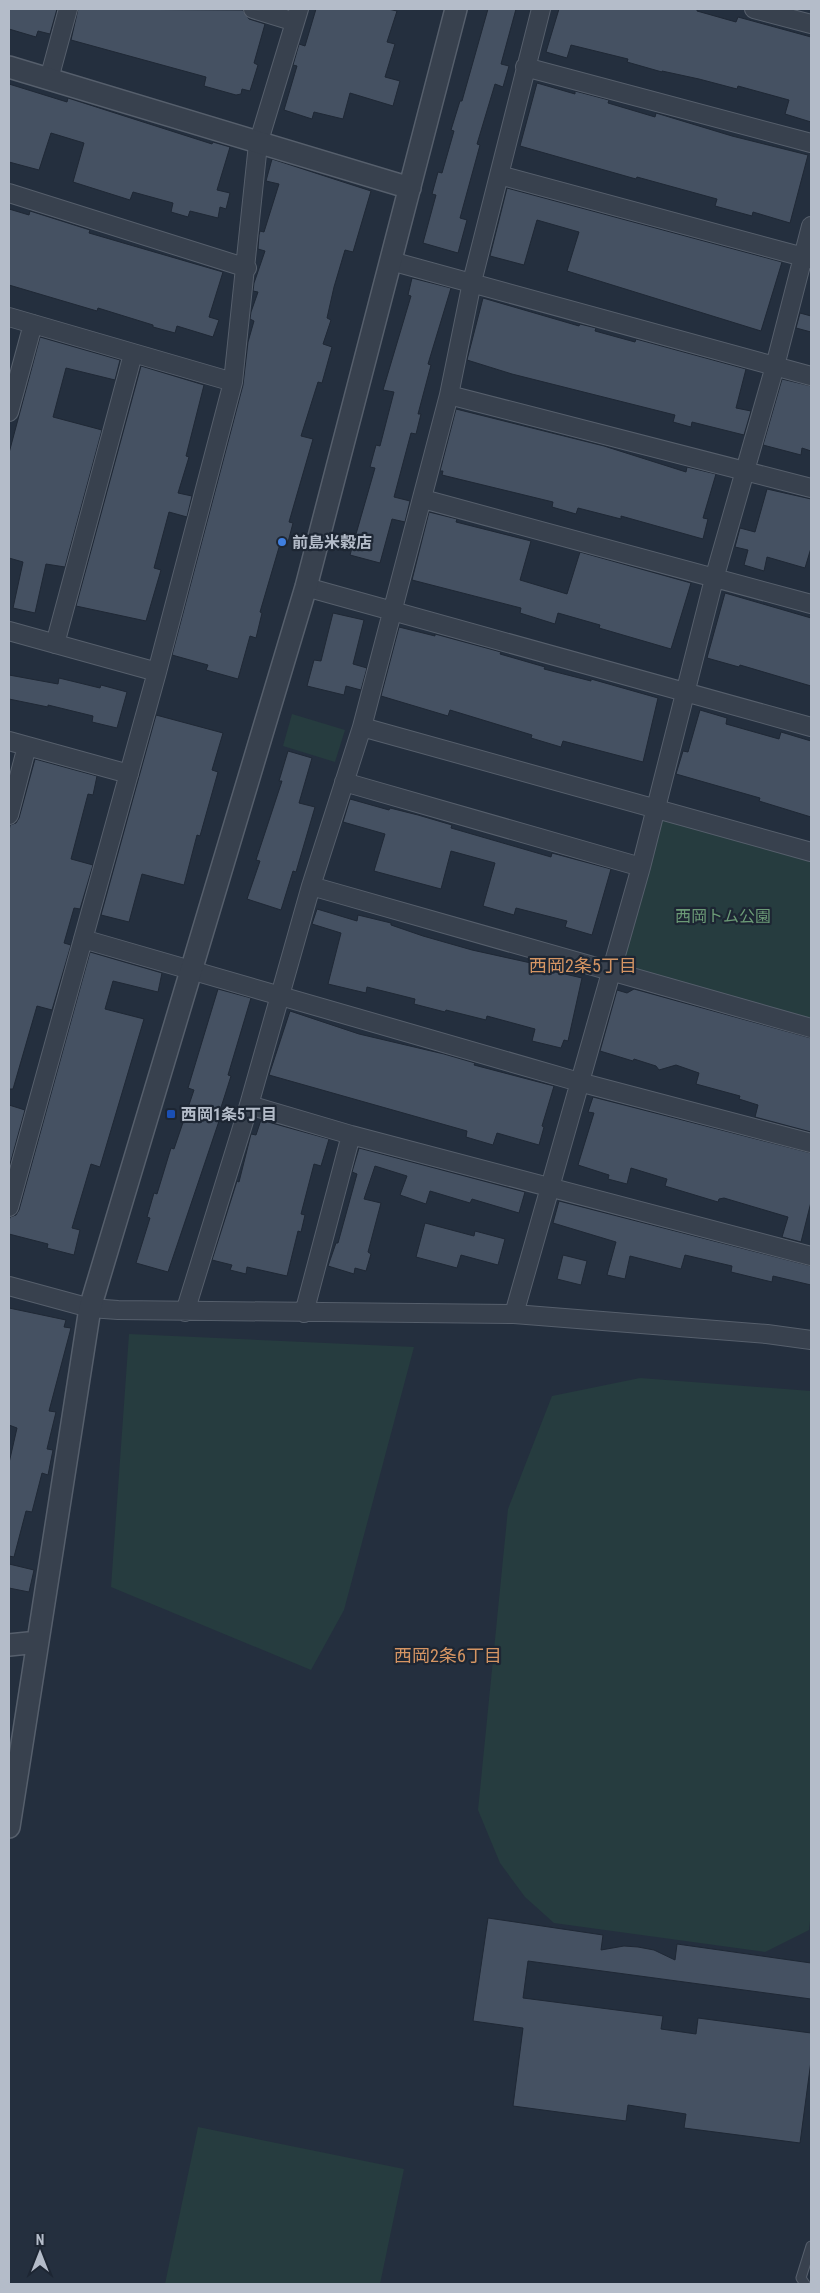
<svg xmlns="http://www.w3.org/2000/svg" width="820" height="2293" font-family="'Roboto Condensed','Noto Sans JP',sans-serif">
  <rect width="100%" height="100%" fill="#242f3e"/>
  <path fill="#263c3f" d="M292,714l53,16 -10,32 -52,-16z
    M661,819l150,42 -1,161 -190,-55z
    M129,1334l285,13 -70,263 -33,60 -200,-83z
    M640,1378l171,13v521l-2,18 -44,22 -211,-29 -29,-26 -25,-34 -22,-53 30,-301 44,-113z
    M198,2127l206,42 -24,115h-215z"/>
  <path fill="#455162" stroke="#1f2835" d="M9,9h48l-7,25 -12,-3 -2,6 -27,-8z
    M78,9l165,1 6,9 16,5 -11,39 4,2 -8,26 -8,-2 -1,5 -5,1 -32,-9 2,-9 -135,-37z
    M316,9h72l9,2 -10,31 8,2 -10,33 15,4 -7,25 -43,-13 -7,26 -29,-7 -2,7 -28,-9 13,-44 -4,-1 6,-21 6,2z
    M488,9h28l-15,55 8,2 -6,21 -8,-3 -18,60 3,1 -20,73 7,2 -9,33 -35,-10 13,-48 -4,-1 6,-22 4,1 12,-42 -3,-1 9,-29h2z
    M559,9h138v2l39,11 2,-5 73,20v85l-26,-8 4,-14 -51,-14 -1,3 -38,-10 -37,-8v1l-35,-10 1,-3 -57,-14 -4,13 -21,-6z
    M537,83l38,11v-3l34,9 -1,3 47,14 1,-4 76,23 76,19 -18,68 -37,-11 -1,4 -37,-10 2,-7 -80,-22 -1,2 -116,-33z
    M9,84l58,18 1,-4 144,46 1,-2 17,5 -13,43 13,3 -4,16 -6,-2 -2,11 -28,-7 -2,6 -17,-5 2,-9 -40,-11 -3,8 -57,-18 11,-39 -33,-10 -12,37 -30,-8z
    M272,159l99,32 -18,61 -8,-2 -11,37 -7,31 4,2 -8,24 9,3 -10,36 -4,-1 -17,54 12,3 -24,83 4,1 -6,23 -7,-2 -20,68 2,1 -6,25 -6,-2 -12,43 -32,-9 2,-5 -36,-10 71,-270 5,-43 6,-21 -4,-2 1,-7 7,-20 -5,-1 1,-8 11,-32 -7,-2 1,-14 1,-4 4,1 15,-48 -13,-3z
    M507,188l275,74 -21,69 -194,-60 12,-39 -42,-12 -13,45 -34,-9z
    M9,209l20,6 1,-4 60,19 -1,3 134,39 -14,45 10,3 -6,17 -36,-11 -2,7 -22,-6v-2l-55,-17 -1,3 -88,-26z
    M412,278l39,10 -23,76 3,1 -13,49h3l-5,20 -5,-1 -17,64 16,4 -5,21 -13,-3 -12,44 -30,-8 25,-87 -5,-1 6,-22 4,1 14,-54 -11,-2 28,-94 -3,-1z
    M483,298l96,28 1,-2 16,4 -1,3 40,11 1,-3 110,30 -10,39 15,3 -7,24 -52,-13 -1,5 -18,-5 2,-7 -163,-41 -45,-14z
    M800,313l11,3v16l-15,-4z
    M40,337l80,23 -5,20 -49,-12 -13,49 49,13 -37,137 -19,-3 -11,49 -22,-5 10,-46 -14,-4v-105z
    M141,366l63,19 -18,71 3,1 -11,36 14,3 -5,21 -18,-5 -15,56 7,2 -15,51 -70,-15z
    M782,379l29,7v65l-9,-3 -1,7 -38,-10z
    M456,409l148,37 82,26 1,-5 29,7 -13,44 5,1 -5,20 -82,-23v3l-43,-11 -2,6 -24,-7 1,-5 -111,-27 1,-4h-3z
    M767,489l44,10v49l-6,20 -38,-11 -3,14 -20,-6 4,-15 -13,-3 5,-19 15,4z
    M429,512l28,7 -1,3 75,19 -11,39 47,14 13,-42 111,31 -20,66 -72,-21 1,-3 -42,-12 -3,11 -35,-11 1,-5 -109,-28z
    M725,593l86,25v68l-71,-21 -1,2 -32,-9z
    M333,613l31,7 -11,44 14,4 -6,22 -15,-4 -2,9 -37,-9 7,-26 7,1z
    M399,627l36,9v-2l66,18 -1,2 45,13 -1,2 47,12v-2l67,19 -15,64 -80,-21 -2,6 -30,-9 1,-3 -82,-25 -2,6 -67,-20z
    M9,675l49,9 1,-6 41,10 1,-3 26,7 -10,36 -25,-6 1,-6 -45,-11v2l-39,-8z
    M700,710l27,8 -1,6 53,15 2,-7 30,9v76l-52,-16 1,-3 -84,-24 7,-23 5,1z
    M156,715l67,18 -11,37 6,2 -18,64 -3,-1 -13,50 -42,-11 -13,48 -28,-7z
    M288,751l24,7 -13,45 16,4 -19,65 -3,-1 -12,39 -34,-11 13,-38 -4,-1 26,-79h-3z
    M35,759l62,17 -4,19 -5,-1 -17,65 22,6 -13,44 -6,-1 -10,35 7,2 -19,65 -15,-4 -24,83h-4v-257l1,-7 6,-2 3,-5z
    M350,799l39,11 1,-2 28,7 34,10 -1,3 100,29 1,-4 59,16 -19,66 -27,-8 2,-6 -51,-13 -2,7 -31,-9 12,-43 -44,-12 -10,38 -67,-18 11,-37 -42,-12z
    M317,909l40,12 1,-6 33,8v2l32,11 49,14 68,15 -1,3 43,10 -14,63 -4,-1 -3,8 -29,-7 3,-12 -48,-13 -1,4 -40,-10 -1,2 -31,-8 1,-5 -48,-12 -1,6 -38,-9 13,-51 -29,-9z
    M90,952l72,21 -4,19 -45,-11 -8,28 39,10 -44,148 -9,-3 -19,64 8,2 -6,25 -27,-7 1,-4 -39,-10v-13l1,-4 6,-2 3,-5z
    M218,989l33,9 -23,77 3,1 -14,44 2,1 -51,151 -32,-9 14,-45 -3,-1 7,-24 3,1 14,-46 3,1 20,-59 -6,-2z
    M634,989l177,49v94l-56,-15 3,-12 -19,-6 1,-3 -44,-12 3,-11 -23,-8 -17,5 -3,-4 -22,-7 -1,2 -33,-10 17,-61 10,3z
    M290,1011l69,23 85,20 31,9 -1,2 80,21 -12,40 2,1 -5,18 -42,-12 -4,12 -27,-8 1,-6 -198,-56z
    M593,1097l218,56v49l-10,40 -19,-5 6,-20 -64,-19 -5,1 -1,3 -53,-16 2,-7 -36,-11 -4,16 -19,-5 1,-4 -31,-10 16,-52 -6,-1z
    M9,1105l16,5 -16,58z
    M261,1120l68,19 -8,27 -7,-2 -13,50 4,1 -4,17 -3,-1 -11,45 -40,-9 -1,7 -16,-4 2,-5 -20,-5 25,-79 2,1 12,-48 5,1z
    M359,1148l166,44 -6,21 -47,-14 -2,4 -40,-12 -4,13 -26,-9 7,-19 -32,-10 -11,33 17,4 -13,49 3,2 -5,17 -11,-3 -1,6 -26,-8 8,-23h2l19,-69 -5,-2z
    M559,1201l252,65v19l-38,-9 -1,6 -41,-10 1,-6 -47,-11 -4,14 -51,-13 -5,23 -18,-4 9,-33 -63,-19z
    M425,1223l49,13 1,-5 30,8 -7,26 -37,-10 -4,13 -41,-11z
    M563,1255l24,6 -6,24 -24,-6z
    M9,1308l57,12 -2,7 7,1 -22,83 7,1 -9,37 6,1 -5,25 -6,-2 -10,39 -6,-1 -12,46 -5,-1v-93l8,-35 -8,-3z
    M9,1564l25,6 -5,22 -20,-4z
    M488,1918l115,17 -2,15 23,-4 14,1 16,3 21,10 2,-16 134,19v36l-283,-38 -5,37 140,18 -2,13 35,5 2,-16 113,15v28l-11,82 -116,-15 2,-14 -58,-9 -2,16 -113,-15 10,-78 -50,-7z"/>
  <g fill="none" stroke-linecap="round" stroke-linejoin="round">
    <defs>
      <path id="service" d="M805,2284l-4,-6 10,-32"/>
      <path id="minor" d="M253,9l42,13
        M754,9l57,15
        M525,67l286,76
        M49,79l19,-70
        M499,175l312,84
        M9,193l238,75
        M391,261l420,115
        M9,317l224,65
        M449,395l362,93
        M9,412l24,-88
        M423,499l388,105
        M306,587l505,140
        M9,631l148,41
        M55,644l78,-290
        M362,727l449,125
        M9,741l120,33
        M344,782l297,85
        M9,815l18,-69
        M311,886l500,142
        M83,939l496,143 232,61
        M249,1105l102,30 460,121
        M9,1207l148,-535 76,-290 25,-238 41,-135
        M9,1286l81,22 28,2 396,4 253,20 44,6
        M185,1312l64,-207 62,-219 51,-159 87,-332 23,-113 69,-273
        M304,1313l47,-178
        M514,1314l127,-447 73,-288 61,-213 36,-140"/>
      <path id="tertiary" d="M9,67l401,121
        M9,1645l29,-3
        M9,1827l81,-519 216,-721 150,-578"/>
    </defs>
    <use href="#service" stroke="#565f6c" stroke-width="11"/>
    <use href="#minor" stroke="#565f6c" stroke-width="20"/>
    <use href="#tertiary" stroke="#565f6c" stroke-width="24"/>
    <use href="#service" stroke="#38414e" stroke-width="9"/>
    <use href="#minor" stroke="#38414e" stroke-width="18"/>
    <use href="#tertiary" stroke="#38414e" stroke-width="21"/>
  </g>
  <circle fill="#3f7fe0" stroke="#1d2633" stroke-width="2" cx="282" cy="542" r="5"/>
  <rect fill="#1a4fb4" stroke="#1d2633" stroke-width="2" x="166" y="1109" width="10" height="10" rx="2.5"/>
  <g text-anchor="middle" stroke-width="4.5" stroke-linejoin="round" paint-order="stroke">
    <g font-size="16" font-weight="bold" fill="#b4bcc9" stroke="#1d2633" text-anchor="start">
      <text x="292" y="548">前島米穀店</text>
      <text x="181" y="1120">西岡1条5丁目</text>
    </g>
    <g font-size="16" fill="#6b9a76" stroke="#1d2633">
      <text x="723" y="922">西岡トム公園</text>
    </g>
    <g font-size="18" fill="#d59563" stroke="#1d2633">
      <text x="583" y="972">西岡2条5丁目</text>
      <text x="448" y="1662">西岡2条6丁目</text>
    </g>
  </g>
  <rect width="820" height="2293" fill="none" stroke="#b4bcc9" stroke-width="20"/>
  <g transform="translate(40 2253)" stroke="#1d2633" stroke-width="4" paint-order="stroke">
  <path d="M0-4L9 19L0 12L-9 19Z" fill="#b4bcc9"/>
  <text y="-8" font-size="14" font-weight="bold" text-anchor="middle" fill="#b4bcc9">N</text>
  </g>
</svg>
